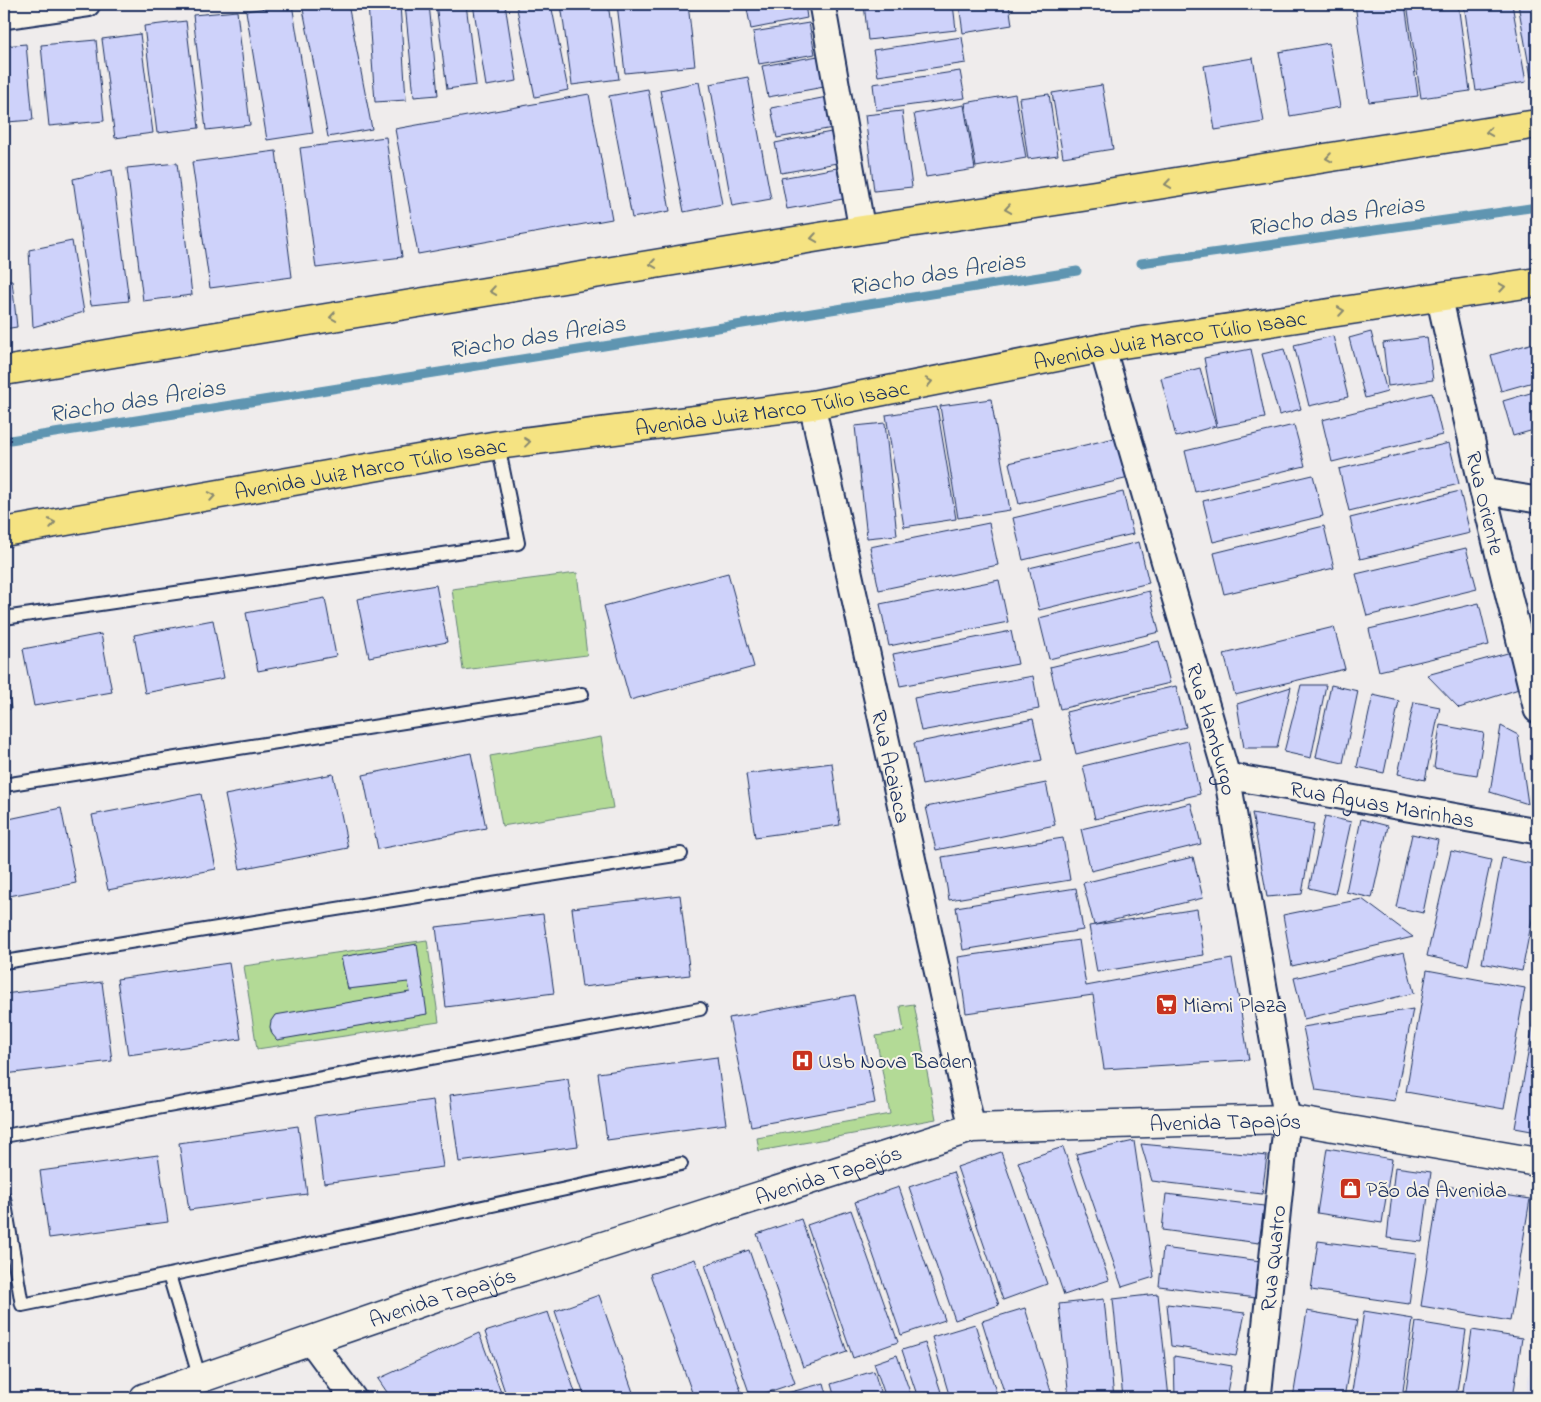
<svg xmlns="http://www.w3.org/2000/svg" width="1541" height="1402" font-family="'Indie Flower',sans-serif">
  <rect width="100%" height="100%" fill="#efecec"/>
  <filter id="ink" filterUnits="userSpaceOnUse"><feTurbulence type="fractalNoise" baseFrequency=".02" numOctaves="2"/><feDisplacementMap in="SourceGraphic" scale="10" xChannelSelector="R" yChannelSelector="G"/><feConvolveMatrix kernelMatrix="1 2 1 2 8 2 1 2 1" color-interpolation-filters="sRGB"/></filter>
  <g filter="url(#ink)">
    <path fill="#e5e4f0" d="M1537,1305v93h-11z"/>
    <path fill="#b3da96" stroke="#67847a" d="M577,573l10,82 -124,15 -11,-81z
      M601,737l12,71 -111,18 -12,-70z
      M427,940l12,82 -182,27 -13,-83z
      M914,1004l22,115 -177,32 -2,-13 133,-24 -14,-78 28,-5 -4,-25z"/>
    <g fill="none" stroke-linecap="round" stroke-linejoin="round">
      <path stroke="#5e95b1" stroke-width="9" d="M1141,263l396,-56
        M4,441l1073,-170"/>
    </g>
    <path fill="#ced2fa" stroke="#1b2f5e" d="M292,4l21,129 -46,7 -21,-129z
      M302,4h46l24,125 -44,8z
      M368,4h32l6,96 -31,2z
      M405,4h24l9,91 -24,2z
      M436,4h30l10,81 -29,4z
      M473,4h32l12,77 -31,5z
      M516,4h35l17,86 -33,7z
      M561,4h47l11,75 -47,6z
      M617,4h71l7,62 -70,7z
      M746,4h59l2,14 -56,11z
      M864,4h89l3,26 -88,10z
      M959,4h50l3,21 -49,8z
      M1355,4h50l13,92 -49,6z
      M1407,4h51l12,87 -49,7z
      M1464,4h48l14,78 -50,9z
      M1518,4h19v72l-6,1z
      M237,11l13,114 -44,5 -13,-115z
      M186,21l13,107 -42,5 -13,-107z
      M809,23l6,31 -56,10 -6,-32z
      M140,34l13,99 -38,5 -13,-99z
      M962,37l4,26 -88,13 -5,-26z
      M96,40l8,81 -55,5 -8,-81z
      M1329,43l11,64 -50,9 -11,-64z
      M26,44l7,76 -26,2 -3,-39v-37z
      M818,56l6,31 -56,10 -6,-31z
      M1253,58l11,64 -49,8 -11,-64z
      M960,71l5,27 -89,12 -3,-26z
      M748,77l23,122 -39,7 -22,-122z
      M699,82l23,122 -38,8 -24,-122z
      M1102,85l11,64 -50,8 -11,-64z
      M648,89l22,122 -38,7 -23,-122z
      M589,94l23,125 -194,35 -23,-125z
      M1015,94l11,64 -50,9 -11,-64z
      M1049,94l9,61 -30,4 -9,-61z
      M827,97l6,31 -56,10 -6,-30z
      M964,105l11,64 -49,8 -12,-63z
      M902,111l10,76 -38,4 -9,-76z
      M831,132l6,31 -56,10 -6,-30z
      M386,137l16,120 -86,11 -16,-120z
      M276,151l16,126 -82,11 -18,-126z
      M177,163l15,132 -49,6 -16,-133z
      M837,168l6,31 -56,10 -6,-31z
      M112,170l17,131 -38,4 -18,-126z
      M72,241l12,71 -51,15 -4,-77z
      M4,281h8l5,46 -13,2z
      M1371,332l16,60 -22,6 -16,-60z
      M1333,336l15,61 -39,9 -15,-61z
      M1427,337l6,43 -45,6 -5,-43z
      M1537,342v39l-36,10 -10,-36z
      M1251,349l14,69 -48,9 -13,-69z
      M1284,349l17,60 -22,6 -17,-61z
      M1200,368l16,58 -40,11 -15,-59z
      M1537,391v38l-24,7 -10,-35z
      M1432,393l10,42 -110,27 -10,-42z
      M991,399l19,111 -52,8 -18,-112z
      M937,407l19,112 -52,8 -18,-112z
      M885,423l12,112 -30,3 -12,-112z
      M1294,425l11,41 -110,26 -10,-41z
      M1119,437l10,41 -110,26 -10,-41z
      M1449,443l10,41 -110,27 -10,-42z
      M1313,475l10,41 -110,26 -10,-41z
      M1460,491l10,42 -110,26 -10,-41z
      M1123,492l10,42 -110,26 -10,-42z
      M989,523l9,42 -119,25 -9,-43z
      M1324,526l10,42 -110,26 -10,-41z
      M1139,542l10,41 -110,27 -10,-42z
      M1466,548l11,41 -110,27 -11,-42z
      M728,573l26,94 -124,33 -26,-94z
      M999,580l9,42 -119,24 -9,-42z
      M436,585l11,57 -78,15 -12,-58z
      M1149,591l10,41 -110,27 -10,-41z
      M325,598l11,58 -78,15 -12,-58z
      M1479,603l10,42 -110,26 -10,-42z
      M213,620l11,58 -79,15 -11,-58z
      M1334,627l11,42 -110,26 -11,-41z
      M1011,631l7,33 -118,22 -7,-32z
      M101,634l11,58 -78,14 -11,-57z
      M1159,641l11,42 -110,26 -10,-42z
      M1515,651l10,36 -66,21 -32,-33z
      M4,671l7,38 -7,2z
      M1033,676l6,33 -118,22 -7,-33z
      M1301,685h25l-15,73 -27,-6z
      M1331,685l27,6 -15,72 -27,-6z
      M1176,686l10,41 -110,27 -10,-42z
      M1291,687l-14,61h-33l-7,-44z
      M1373,695l26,6 -15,72 -27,-6z
      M1414,702l26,5 -15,73 -27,-6z
      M1033,719l9,41 -120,25 -8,-42z
      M1440,725l44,8 -7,42 -43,-7z
      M1501,726l17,9 10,69 -38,-12z
      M1188,741l12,53 -105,25 -12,-53z
      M471,753l15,75 -108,21 -15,-74z
      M832,763l8,62 -85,12 -9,-63z
      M333,774l15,74 -108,21 -15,-74z
      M1046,783l9,42 -119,25 -10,-43z
      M201,794l15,75 -108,21 -16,-75z
      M1191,803l10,41 -110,27 -10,-42z
      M61,808l15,75 -72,14v-77z
      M1252,813l62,11 -12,70 -35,3z
      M1325,816l26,6 -16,72 -26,-6z
      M1361,819l27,7 -16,72 -26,-6z
      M1412,834l26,6 -15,73 -27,-6z
      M1063,838l7,42 -121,20 -7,-43z
      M1451,851l40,9 -23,105 -41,-9z
      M1193,857l10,41 -109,27 -11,-42z
      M1502,858l35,7v29l-15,77 -40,-8z
      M1076,888l7,42 -120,20 -7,-43z
      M680,895l10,80 -108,12 -10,-79z
      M1362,899l51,38 -121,29 -9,-51z
      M1197,909l7,46 -107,17 -8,-46z
      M543,914l11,79 -108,14 -10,-80z
      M1079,940l7,46 146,-27 17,101 -145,9 -11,-74 -127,18 -8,-56z
      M417,944l10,70 -150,26 -5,-6 -2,-7 1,-6 4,-6 135,-23 -2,-10 -60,7 -7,-32z
      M1404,952l10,41 -110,26 -10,-41z
      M229,963l12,76 -113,16 -11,-76z
      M1427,970l98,18 -21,121 -98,-17z
      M102,982l10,79 -107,13 -1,-80z
      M854,995l21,108 -124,23 -22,-108z
      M1537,1002v130l-22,-4z
      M1413,1009l-18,92 -79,-11 -13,-63z
      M717,1057l9,67 -119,16 -9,-67z
      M568,1079l10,67 -119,16 -9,-67z
      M433,1100l10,67 -119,16 -9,-67z
      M298,1126l9,68 -118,16 -10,-67z
      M1134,1141l20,136 -32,10 -46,-133z
      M1141,1144l126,12 -5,38 -110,-13z
      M1063,1147l46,133 -45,15 -46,-133z
      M1327,1148l65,11 -10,64 -65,-10z
      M1001,1152l46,132 -44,16 -46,-133z
      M158,1155l10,67 -119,16 -9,-67z
      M1395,1167l36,5 -9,70 -35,-4z
      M953,1172l46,133 -44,15 -46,-133z
      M1440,1185l90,14 -20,122 -89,-15z
      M899,1187l46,133 -44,15 -46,-133z
      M1166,1194l98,12 -5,37 -97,-13z
      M851,1210l47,132 -45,16 -46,-133z
      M801,1219l46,133 -44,15 -46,-133z
      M1318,1241l98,13 -7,50 -98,-14z
      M1163,1248l98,13 -5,37 -97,-12z
      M749,1250l46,133 -44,15 -46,-133z
      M695,1259l46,132 -20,7h-27l-44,-124z
      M1158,1294l11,104h-46l-10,-99z
      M599,1295l36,103h-50l-30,-87z
      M1104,1299l10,99h-45l-10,-94z
      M1167,1304l78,9 -9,43 -65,-10z
      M1025,1308l28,90h-47l-24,-77z
      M1307,1311l50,9 -13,78h-51z
      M1364,1311l49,8 -11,79h-51z
      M548,1312l29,86h-70l-22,-66z
      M1416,1322l50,8 -10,68h-51z
      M975,1324l23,74h-48l-18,-61z
      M1472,1330l50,8 -9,60h-51z
      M479,1333l24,65h-112l-13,-19z
      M925,1343l18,55h-25l-16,-48z
      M897,1355l15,43h-26l-12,-35z
      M1174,1356l58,10 -6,32h-51z
      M874,1371l8,27h-47l-4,-14z
      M824,1383l4,15h-47l-1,-3z"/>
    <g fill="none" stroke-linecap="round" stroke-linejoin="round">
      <defs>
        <path id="lane" d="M4,618l514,-75 -20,-98
          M4,785l578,-91
          M4,962l677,-108
          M4,1136l696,-127
          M4,1198l18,107 147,-30 512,-111
          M169,1275l31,104"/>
        <g id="street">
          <path d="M822,4l40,226"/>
          <path d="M4,16l83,-12"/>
          <path id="s1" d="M1439,296l44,195 54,219"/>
          <path id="s2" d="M1102,347l125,429 60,343 -29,279"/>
          <path id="s3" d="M812,405l160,723"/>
          <path d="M1483,491l54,9"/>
          <path id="s4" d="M1227,776l310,55"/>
          <path d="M311,1341l42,57"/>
        </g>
        <g id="secondary">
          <path id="s5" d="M144,1398l292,-101 133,-40 403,-129 315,-9 250,43"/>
        </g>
        <g id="primary">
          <path d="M4,371l858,-141 233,-35 442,-71"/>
          <path id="s6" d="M4,532l494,-87 314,-40 311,-61 414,-62"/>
        </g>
      </defs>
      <use href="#lane" stroke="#1b2f5e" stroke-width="16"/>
      <use href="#street" stroke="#1b2f5e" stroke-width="29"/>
      <use href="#secondary" stroke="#1b2f5e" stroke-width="31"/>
      <use href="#primary" stroke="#1b2f5e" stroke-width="31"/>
      <use href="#lane" stroke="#f7f3e8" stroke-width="12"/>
      <use href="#street" stroke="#f7f3e8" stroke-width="25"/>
      <use href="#secondary" stroke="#f7f3e8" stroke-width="28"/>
      <use href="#primary" stroke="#f5e382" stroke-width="28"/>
    </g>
    <defs><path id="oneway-chevron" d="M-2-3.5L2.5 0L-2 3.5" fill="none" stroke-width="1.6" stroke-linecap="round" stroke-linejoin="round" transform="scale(1.25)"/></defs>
    <g stroke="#888970">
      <use href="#oneway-chevron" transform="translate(1489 132) rotate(171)"/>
      <use href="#oneway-chevron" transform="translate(1329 158) rotate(171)"/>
      <use href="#oneway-chevron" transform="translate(1168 184) rotate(171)"/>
      <use href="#oneway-chevron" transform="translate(1008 209) rotate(171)"/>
      <use href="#oneway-chevron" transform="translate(814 238) rotate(171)"/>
      <use href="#oneway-chevron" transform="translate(653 264) rotate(171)"/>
      <use href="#oneway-chevron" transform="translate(1502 287) rotate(-8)"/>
      <use href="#oneway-chevron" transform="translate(493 291) rotate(171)"/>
      <use href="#oneway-chevron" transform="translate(1341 311) rotate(-9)"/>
      <use href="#oneway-chevron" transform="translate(333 317) rotate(171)"/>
      <use href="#oneway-chevron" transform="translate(929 382) rotate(-11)"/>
      <use href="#oneway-chevron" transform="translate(527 442) rotate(-7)"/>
      <use href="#oneway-chevron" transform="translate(212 496) rotate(-10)"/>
      <use href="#oneway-chevron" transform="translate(52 523) rotate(-10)"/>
    </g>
  </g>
  <defs>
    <symbol id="supermarket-square" viewBox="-11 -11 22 22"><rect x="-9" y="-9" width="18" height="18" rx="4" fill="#c8321e" stroke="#f7f3e8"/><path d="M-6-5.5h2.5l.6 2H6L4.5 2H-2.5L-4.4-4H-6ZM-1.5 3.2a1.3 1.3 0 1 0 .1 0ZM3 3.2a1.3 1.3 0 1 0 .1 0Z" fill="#fff"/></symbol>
    <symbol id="hospital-square" viewBox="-11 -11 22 22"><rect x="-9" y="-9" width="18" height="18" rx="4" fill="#c8321e" stroke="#f7f3e8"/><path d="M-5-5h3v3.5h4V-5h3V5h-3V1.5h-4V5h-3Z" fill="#fff"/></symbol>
    <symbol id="shop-square" viewBox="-11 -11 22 22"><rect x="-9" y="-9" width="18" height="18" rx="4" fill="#c8321e" stroke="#f7f3e8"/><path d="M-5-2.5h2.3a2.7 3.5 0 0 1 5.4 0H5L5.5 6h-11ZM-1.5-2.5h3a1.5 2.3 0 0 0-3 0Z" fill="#fff"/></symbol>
  </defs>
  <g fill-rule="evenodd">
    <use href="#supermarket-square" x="1154" y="992" width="25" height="25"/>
    <use href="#hospital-square" x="790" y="1048" width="25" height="25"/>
    <use href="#shop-square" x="1338" y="1176" width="25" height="25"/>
  </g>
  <g text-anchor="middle" stroke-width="4" stroke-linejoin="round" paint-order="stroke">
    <g font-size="22" fill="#1b2f5e" stroke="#f7f3e8">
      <text dy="8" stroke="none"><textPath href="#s6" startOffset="1182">Avenida Juiz Marco Túlio Isaac</textPath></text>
      <text dy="8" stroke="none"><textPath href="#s6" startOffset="778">Avenida Juiz Marco Túlio Isaac</textPath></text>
      <text dy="8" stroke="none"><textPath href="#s6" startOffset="372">Avenida Juiz Marco Túlio Isaac</textPath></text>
      <text dy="8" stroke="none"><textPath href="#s1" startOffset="212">Rua Oriente</textPath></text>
      <text dy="8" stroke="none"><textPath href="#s2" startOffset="398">Rua Hamburgo</textPath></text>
      <text dy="8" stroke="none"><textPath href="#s3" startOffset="370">Rua Acaiaca</textPath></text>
      <text dy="8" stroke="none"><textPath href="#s4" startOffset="158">Rua Águas Marinhas</textPath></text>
      <text dy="8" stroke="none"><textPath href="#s5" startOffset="1125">Avenida Tapajós</textPath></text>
      <text dy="8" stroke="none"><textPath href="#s5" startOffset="720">Avenida Tapajós</textPath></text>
      <text transform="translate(1272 1258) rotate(-84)" y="8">Rua Quatro</text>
      <text dy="8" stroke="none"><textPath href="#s5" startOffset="315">Avenida Tapajós</textPath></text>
    </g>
    <g font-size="22" fill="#1b2f5e" stroke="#f7f3e8" text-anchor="start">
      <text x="1183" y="1012">Miami Plaza</text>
      <text x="818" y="1068">Usb Nova Baden</text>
      <text x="1366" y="1197">Pão da Avenida</text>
    </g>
    <g font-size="24" font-style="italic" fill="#31517a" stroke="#f7f3e8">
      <text transform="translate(1336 215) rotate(-8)" y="8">Riacho das Areias</text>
      <text transform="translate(937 273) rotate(-9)" y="8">Riacho das Areias</text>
      <text transform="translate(537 336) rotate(-9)" y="8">Riacho das Areias</text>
      <text transform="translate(137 400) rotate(-9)" y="8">Riacho das Areias</text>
    </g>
  </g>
  <rect width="1541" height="1402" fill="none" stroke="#f7f3e8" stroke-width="20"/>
  <rect x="10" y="10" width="1521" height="1382" fill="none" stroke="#1b2f5e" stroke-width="2" filter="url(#ink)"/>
</svg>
